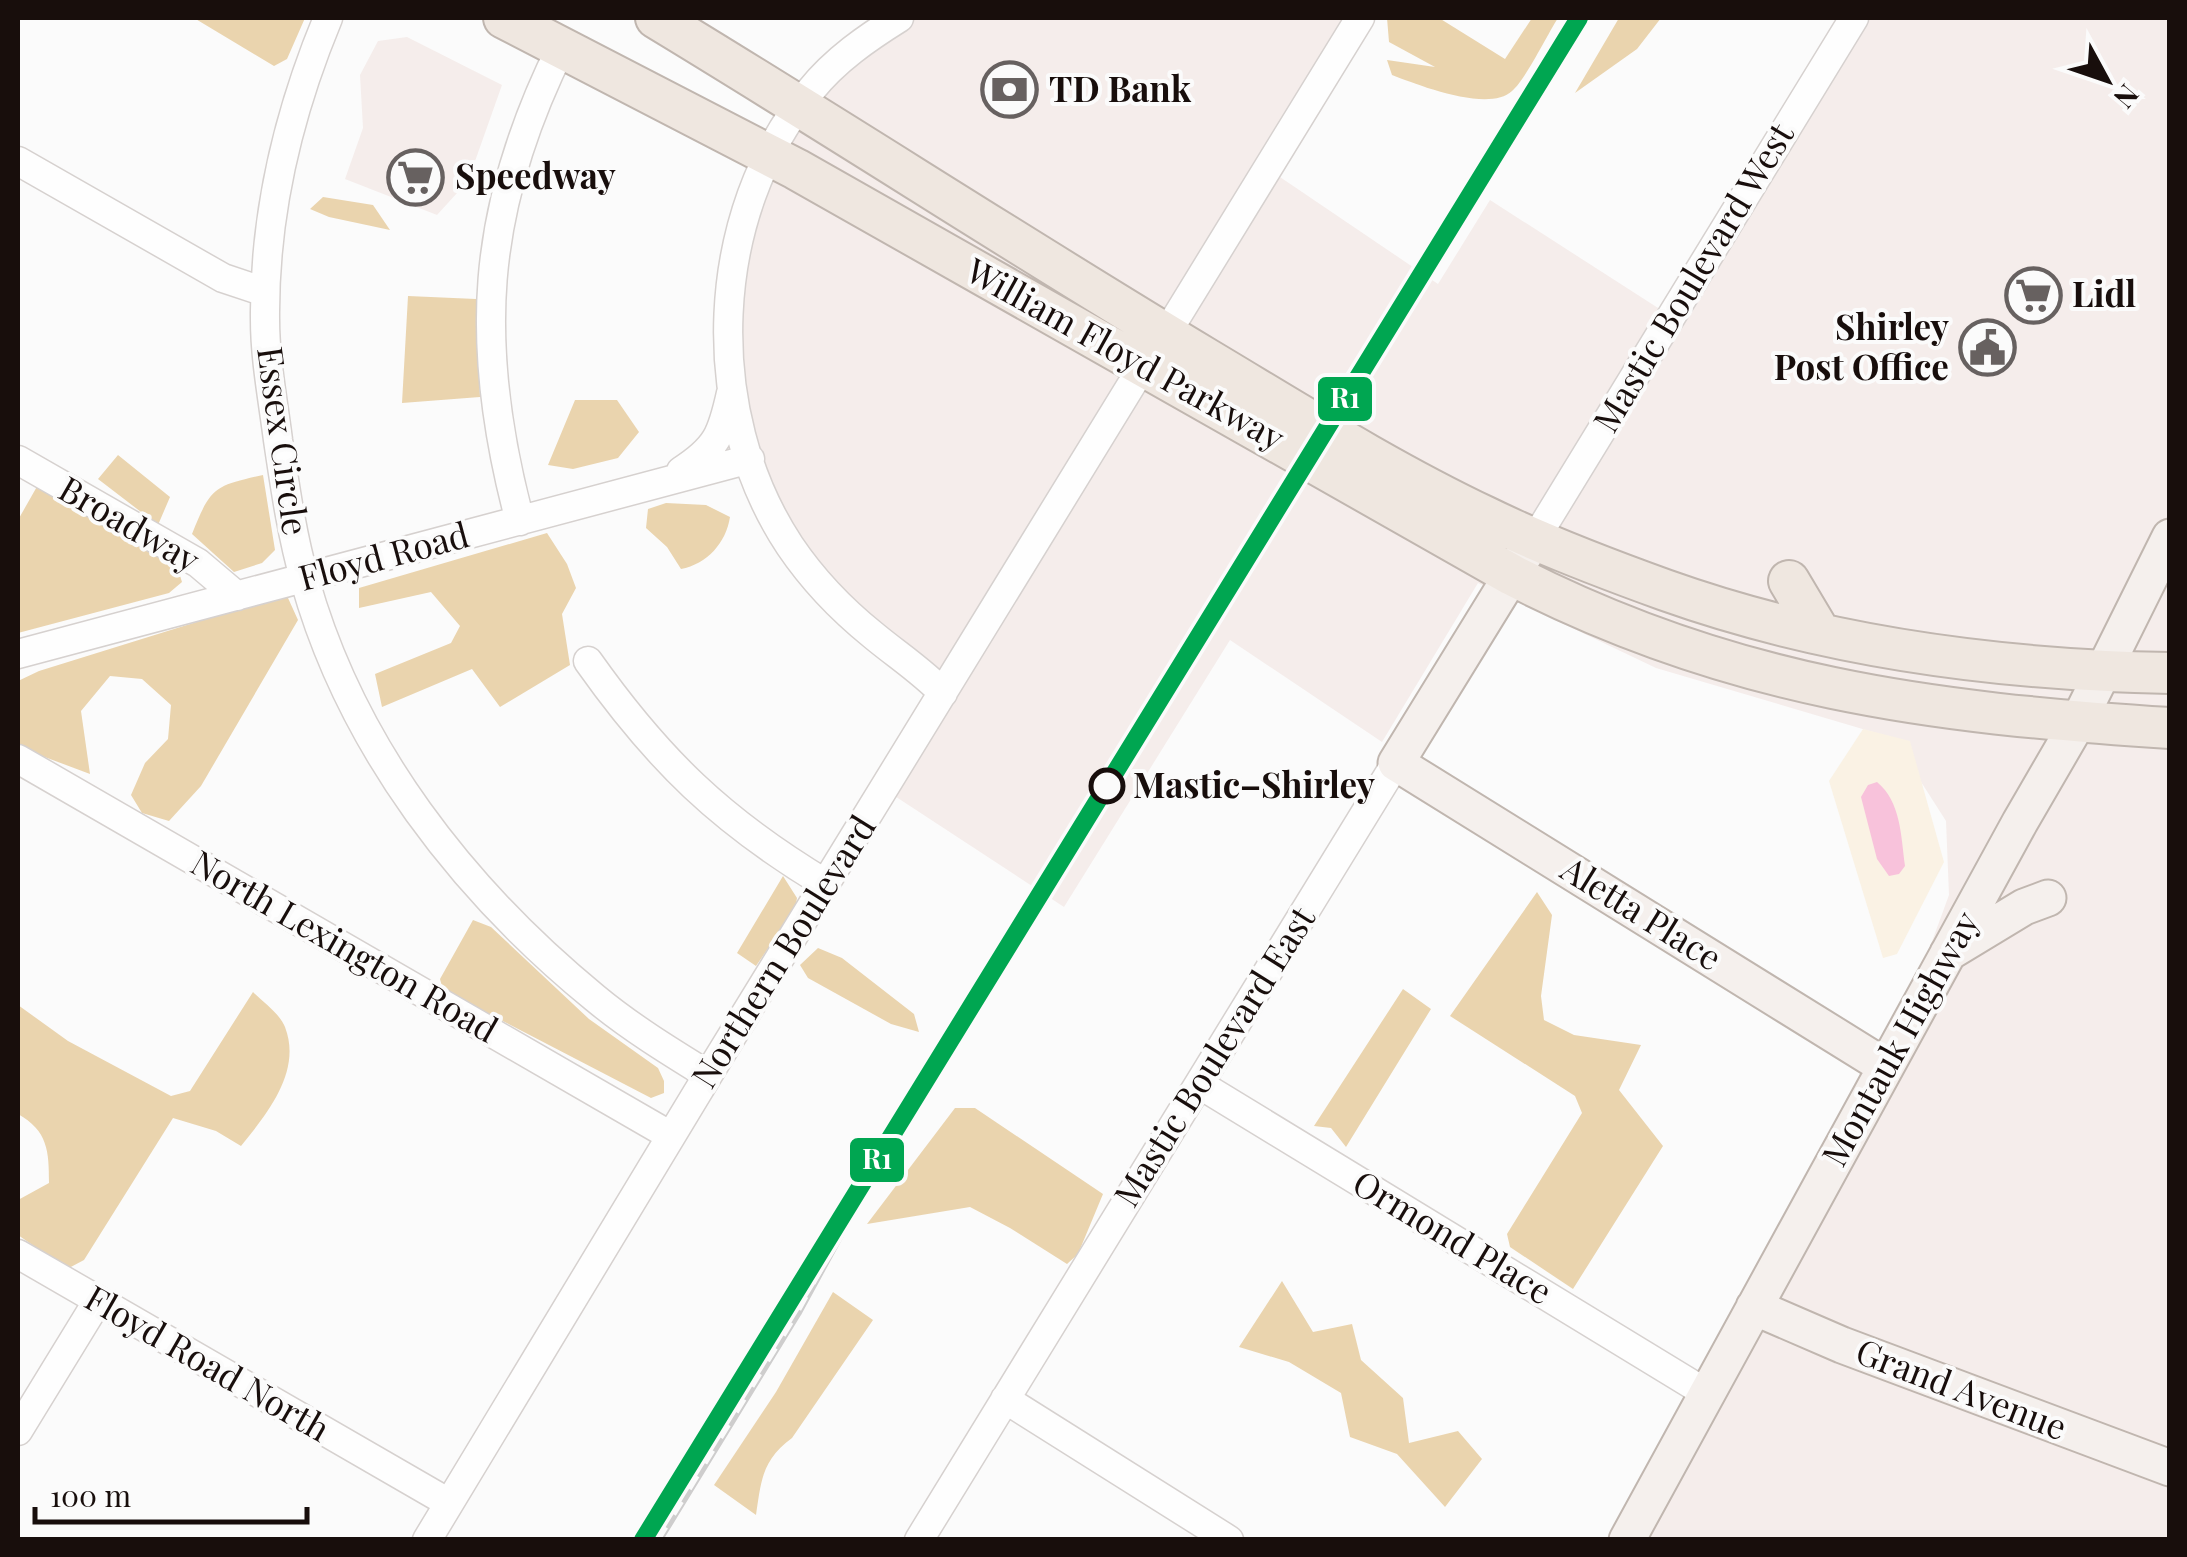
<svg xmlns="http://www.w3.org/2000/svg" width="2187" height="1557" font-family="'Playfair Display',serif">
  <rect width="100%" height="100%" fill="#fbfbfb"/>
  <path fill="#f5edeb" d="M899,18h449l-80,151 170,115 52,-84 193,124 187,-306h299v1521h-542l259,-472 63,-172 -3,-74 -53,-83 -237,-70 -178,-85 -96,159 -152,-102 -166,267 -180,-118 59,-96 -68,-56 -109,-133 -38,-166 51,-202z
    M407,37l95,48 -34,96 -31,34 -92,-36 18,-51 -3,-53 18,-34z"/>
  <path fill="#faf2e4" d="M1863,729l47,12 34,121 -47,92 -14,4 -54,-177z"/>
  <path fill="#ead4ae" d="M194,18h111l-18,41 -13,7z
    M1387,18h52l66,41 27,-41h26c-11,17 -32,61 -46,73 -23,22 -94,-6 -120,-16l-5,-15 48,7 -46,-25z
    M1619,18h42l-24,31 -62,44z
    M323,197l50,8 17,25 -61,-13 -19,-8z
    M408,296l68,3 4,98 -78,6z
    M575,400h42l22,32 -21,26 -45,11 -25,-4z
    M118,455l52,42 -12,28 -60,-46z
    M263,475l12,75 -13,13 -28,9 -42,-38c19,-48 23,-48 71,-59z
    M39,483l138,83 5,16 -13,11 -151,40v-113z
    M666,503l40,2 24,12c-4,26 -23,47 -49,52l-14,-22 -21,-19 2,-19z
    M547,533l20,31 9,24 -14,26 8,51 -70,42 -28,-38 -90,38 -7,-33 76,-31 9,-17 -29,-34 -72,16v-20z
    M277,597l11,1 10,22 -97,166 -32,35 -27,-8 -11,-18 14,-32 23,-24 3,-34 -29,-26 -32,-3 -29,35 9,63 -64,-24 -8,-8v-61l21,-10z
    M783,876l14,22 -2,11 -39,57 -19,-13z
    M1537,892l15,23 -11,81 3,24 30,15 67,10 -22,45 44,56 -90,143 -63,-42 -3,-13 75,-121 -7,-17 -125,-80z
    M473,920l18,7 98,92 69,49 6,13v12l-13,5 -208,-108 -3,-11z
    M818,948l24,10 72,56 5,18 -28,-8 -83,-46 -8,-13z
    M1403,989l28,20 -85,138 -15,-19 -17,-2z
    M253,992c10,10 27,22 32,35 17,44 -17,86 -44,119l-25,-15 -43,-13 -89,142 -17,9 -49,-34v-35l31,-17c0,-32 -1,-52 -31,-69l2,-56 -2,-53 50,36 103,55 19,-5z
    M955,1108h20l128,86 -25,60 -11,10 -57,-36 -40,-21 -103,17z
    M1282,1281l31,51 39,-8 9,36 42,38 6,45 49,-12 24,28 -37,48 -48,-53 -47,-17 -9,-44 -52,-31 -50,-15z
    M833,1292l40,28 -81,118c-30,22 -31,43 -36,77l-42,-30 62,-93z"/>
  <path fill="#f8c2db" d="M1877,782c24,20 24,54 28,84l-6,8 -10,2 -12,-17 -16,-62 7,-12z"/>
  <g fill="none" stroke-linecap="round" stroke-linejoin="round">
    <defs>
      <path id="minor" d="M328,18c-40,96 -64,197 -63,301 0,41 8,81 13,121 7,47 14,96 27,141 47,167 158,309 290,417 35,29 74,53 113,77
        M899,18c-32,20 -64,42 -88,72 -103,124 -110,322 -21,456 23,34 52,64 83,89 24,20 49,36 70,58
        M18,161l205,117 42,14
        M1166,334l194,-316
        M18,460l180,103 39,33
        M681,471c36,-23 41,-37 50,-78
        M520,521c-47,-176 -40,-311 42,-475
        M1535,539l319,-521
        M18,654l732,-195
        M588,661c70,99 133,160 238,223
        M18,759l653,377
        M1199,1084l507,309
        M18,1254l431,249
        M1005,1399l224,141
        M18,1431l79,-129
        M427,1540l281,-465 435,-709
        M919,1540l477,-777"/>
      <path id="major" d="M1526,552l-130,211 490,304
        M1948,953l76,-46 24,-9
        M1754,1307l88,38 328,123
        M1627,1540l393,-718 58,-100 92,-185"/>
      <path id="highway" d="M504,18l292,151 716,406c218,112 417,138 658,153
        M656,18c185,112 366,230 551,341 92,55 182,112 279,158 57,28 118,51 179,73 160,57 335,80 505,83
        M1789,581l31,52"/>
    </defs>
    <use href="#minor" stroke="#d6d1cf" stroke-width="31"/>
    <use href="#major" stroke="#c0b6af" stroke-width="39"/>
    <use href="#highway" stroke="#c0b6af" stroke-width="44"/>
    <use href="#minor" stroke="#fefefe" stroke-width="28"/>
    <use href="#major" stroke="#f5f0ed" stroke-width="35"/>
    <use href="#highway" stroke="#efe7e0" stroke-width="40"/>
    <defs>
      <path id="rail" d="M658,1540l139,-227 109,-200"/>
    </defs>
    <use href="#rail" stroke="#cecdcd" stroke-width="9"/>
    <use href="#rail" stroke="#fbfbfb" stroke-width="5" stroke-dasharray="15" stroke-linecap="butt"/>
    <defs>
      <path id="rail-1" d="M643,1540l936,-1522"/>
    </defs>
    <use href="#rail-1" stroke="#fbfbfb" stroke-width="25"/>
    <use href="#rail-1" stroke="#00a651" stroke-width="18"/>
  </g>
  <defs>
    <symbol id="bank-ring" viewBox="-11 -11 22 22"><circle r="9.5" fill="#fbfbfb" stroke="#676160" stroke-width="1.5"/><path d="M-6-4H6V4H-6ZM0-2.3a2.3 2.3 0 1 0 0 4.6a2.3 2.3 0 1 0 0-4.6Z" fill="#676160"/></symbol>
    <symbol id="supermarket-ring" viewBox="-11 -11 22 22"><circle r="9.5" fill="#fbfbfb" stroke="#676160" stroke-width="1.5"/><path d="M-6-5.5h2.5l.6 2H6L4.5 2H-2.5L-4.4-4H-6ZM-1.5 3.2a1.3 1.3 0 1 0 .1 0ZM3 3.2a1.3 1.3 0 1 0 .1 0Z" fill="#676160"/></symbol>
    <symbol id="civic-ring" viewBox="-11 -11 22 22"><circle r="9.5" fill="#fbfbfb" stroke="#676160" stroke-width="1.5"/><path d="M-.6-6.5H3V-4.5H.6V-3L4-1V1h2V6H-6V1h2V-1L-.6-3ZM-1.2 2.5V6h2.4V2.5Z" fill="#676160"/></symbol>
  </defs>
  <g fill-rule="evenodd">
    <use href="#bank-ring" x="978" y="58" width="63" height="63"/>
    <use href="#supermarket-ring" x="384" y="146" width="63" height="63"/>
    <use href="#supermarket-ring" x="2002" y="264" width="63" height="63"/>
    <use href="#civic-ring" x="1956" y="316" width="63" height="63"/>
  </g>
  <circle fill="#fbfbfb" stroke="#180e0c" stroke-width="5" cx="1107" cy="786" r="16"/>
  <g text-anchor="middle" stroke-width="8" stroke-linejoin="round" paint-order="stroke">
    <g font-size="35" font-weight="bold" fill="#180e0c" stroke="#fbfbfb" text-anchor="start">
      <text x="1049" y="102">TD Bank</text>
      <text x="455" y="189">Speedway</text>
      <text x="2072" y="307">Lidl</text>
      <text x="1949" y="340" text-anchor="end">Shirley<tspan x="1949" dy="40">Post Office</tspan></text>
    </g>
    <g font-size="35" fill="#180e0c" stroke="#fbfbfb">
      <text transform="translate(1694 278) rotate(-59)" y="12">Mastic Boulevard West</text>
      <text transform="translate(1125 355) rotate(29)" y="12">William Floyd Parkway</text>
      <text transform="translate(282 441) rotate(82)" y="12">Essex Circle</text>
      <text transform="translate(129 525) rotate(30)" y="12">Broadway</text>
      <text transform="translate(384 557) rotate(-15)" y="12">Floyd Road</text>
      <text transform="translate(1641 914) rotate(32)" y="12">Aletta Place</text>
      <text transform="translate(344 947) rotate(30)" y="12">North Lexington Road</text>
      <text transform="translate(784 952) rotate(-58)" y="12">Northern Boulevard</text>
      <text transform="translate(1901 1039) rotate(-61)" y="12">Montauk Highway</text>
      <text transform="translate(1215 1057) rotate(-58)" y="12">Mastic Boulevard East</text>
      <text transform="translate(1452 1238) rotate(31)" y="12">Ormond Place</text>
      <text transform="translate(207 1364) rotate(30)" y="12">Floyd Road North</text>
      <text transform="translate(1961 1390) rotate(21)" y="12">Grand Avenue</text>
    </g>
    <g font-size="35" font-weight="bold" fill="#180e0c" stroke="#fbfbfb" text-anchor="start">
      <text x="1133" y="798">Mastic–Shirley</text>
    </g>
  </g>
  <g stroke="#fbfbfb" stroke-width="4">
    <rect x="1316" y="375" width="58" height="48" rx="10" fill="#00a651"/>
    <rect x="848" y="1136" width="58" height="48" rx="10" fill="#00a651"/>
  </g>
  <g font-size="28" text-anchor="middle" font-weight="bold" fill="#fff">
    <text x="1345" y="408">R1</text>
    <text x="877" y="1169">R1</text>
  </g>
  <rect width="2187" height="1557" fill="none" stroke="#180e0c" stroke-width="40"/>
  <g transform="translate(2107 80) rotate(130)" stroke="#fbfbfb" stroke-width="8" paint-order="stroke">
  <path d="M0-8L18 38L0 25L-18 38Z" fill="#180e0c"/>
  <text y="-15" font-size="28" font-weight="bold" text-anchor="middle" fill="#180e0c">N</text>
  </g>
  <path d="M35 1507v15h272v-15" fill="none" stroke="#180e0c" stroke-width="5"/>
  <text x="50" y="1507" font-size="30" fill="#180e0c" stroke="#fbfbfb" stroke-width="8" paint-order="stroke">100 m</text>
</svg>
